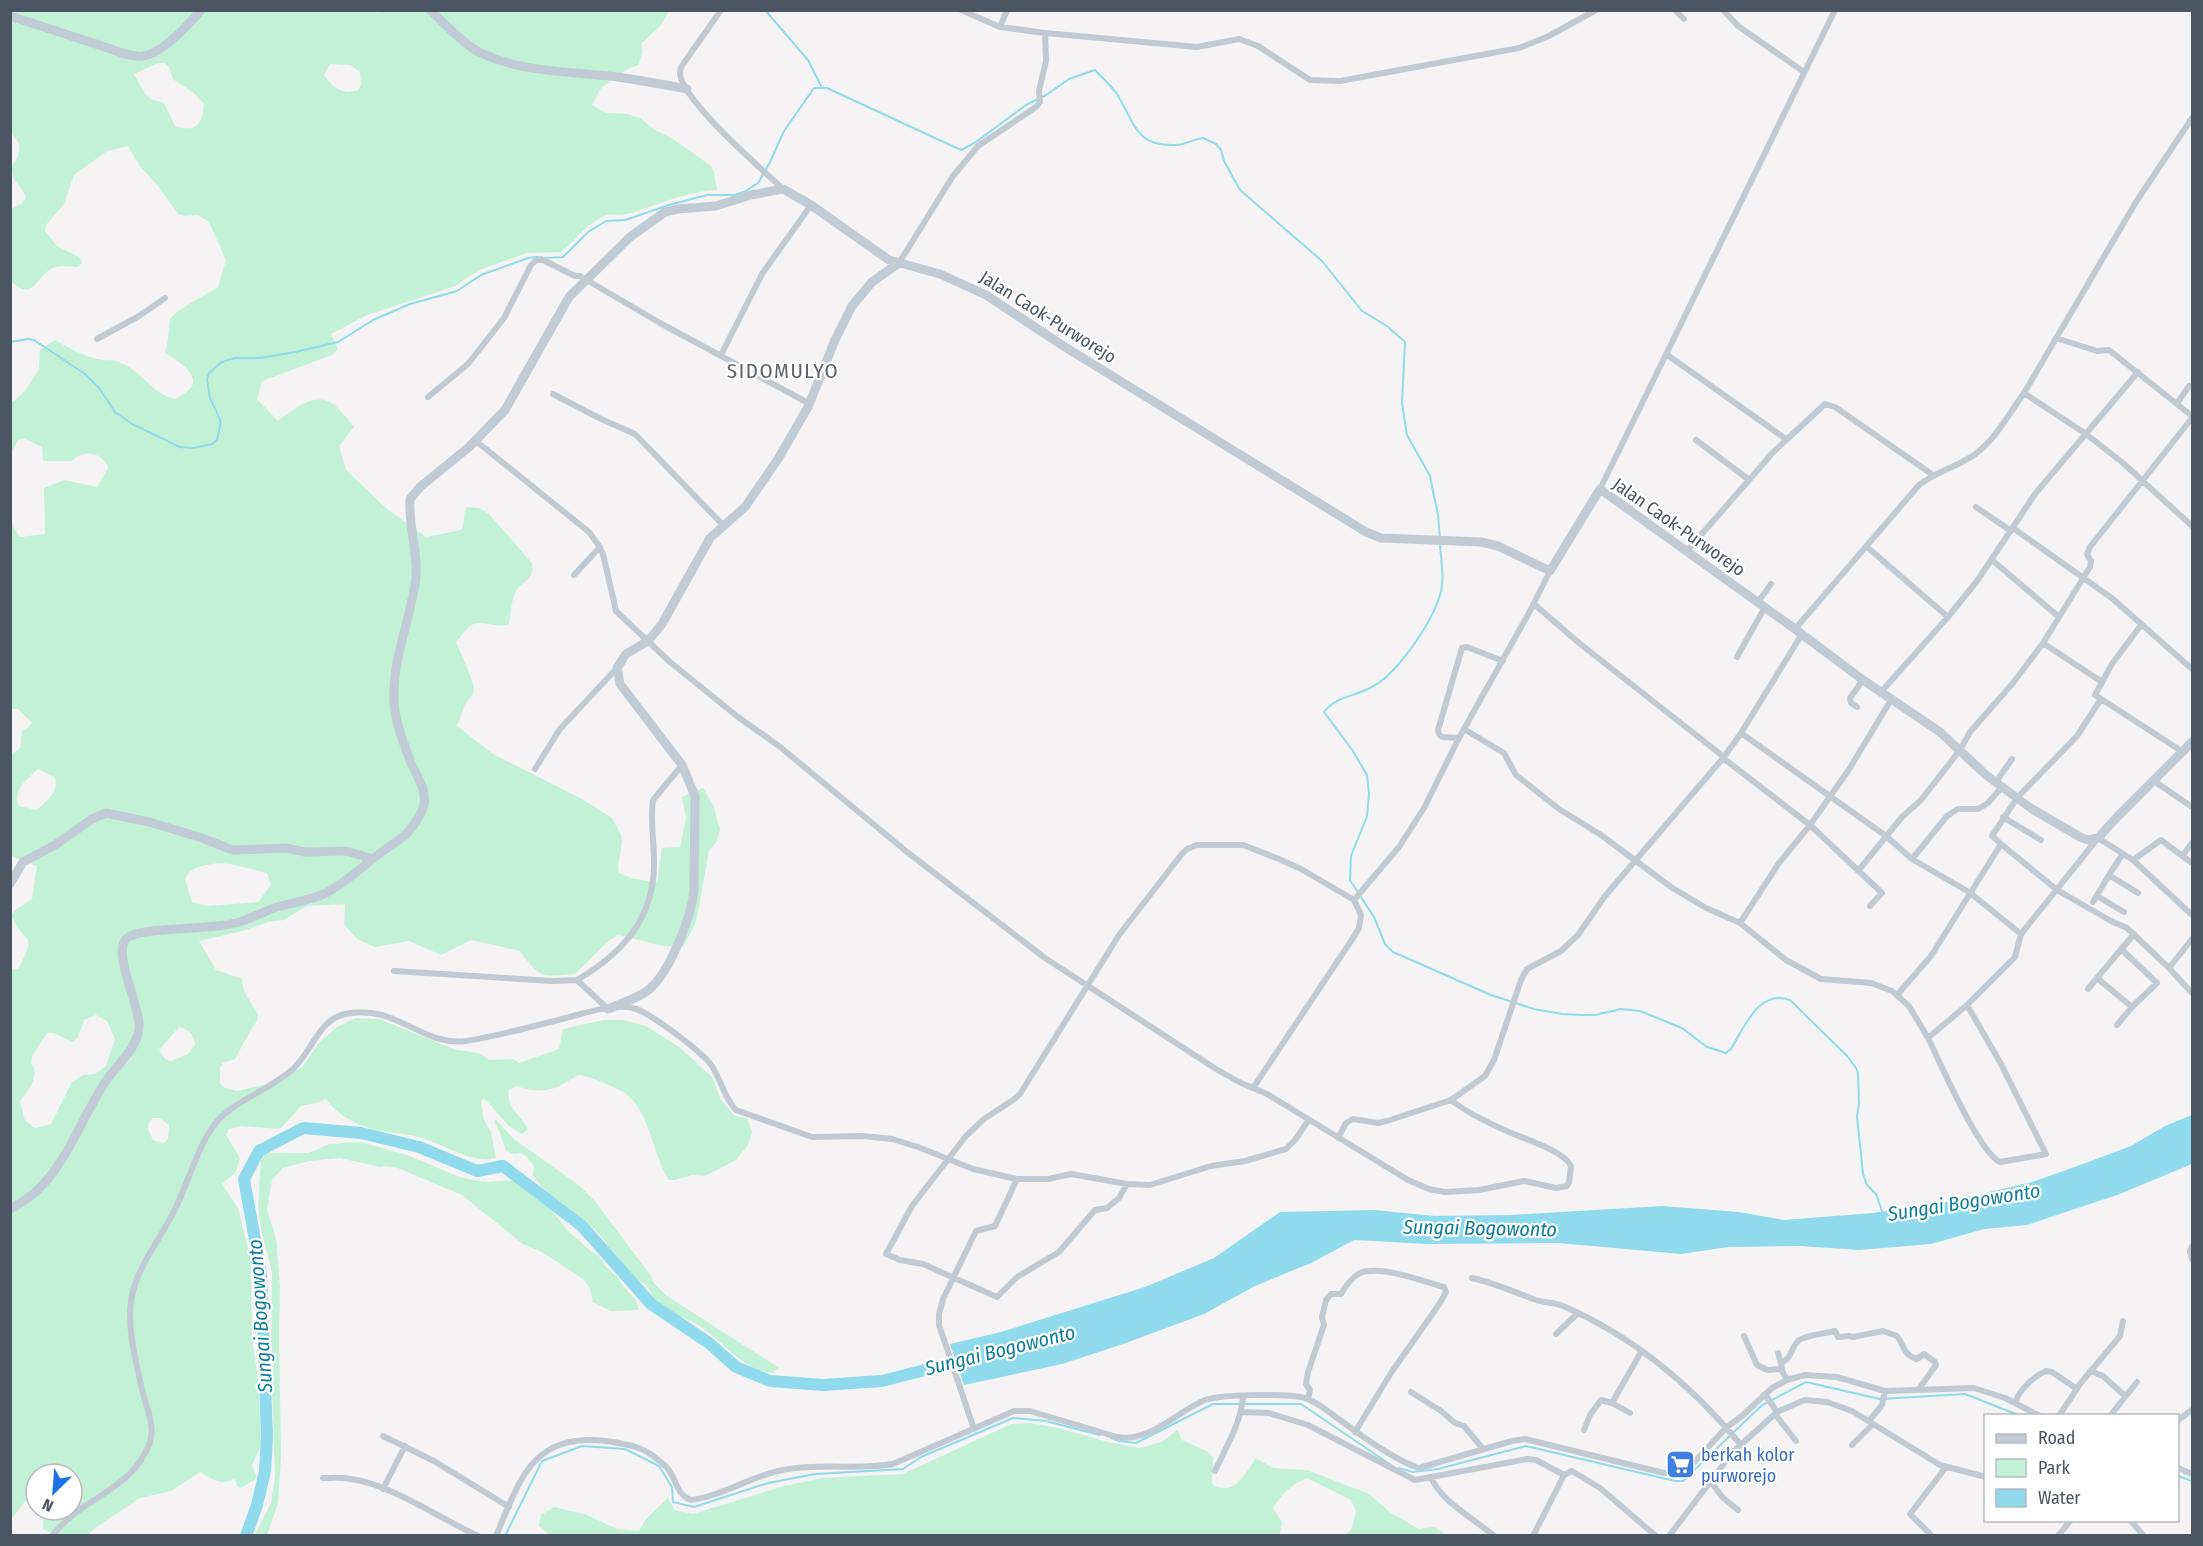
<svg xmlns="http://www.w3.org/2000/svg" width="2203" height="1546" font-family="'Fira Sans Condensed',sans-serif">
  <rect width="100%" height="100%" fill="#f5f3f3"/>
  <path fill="#c3f1d5" fill-rule="evenodd" d="M373,10l4,3 2,-3 290,1 -8,14 -19,18v10l-4,12 -12,5 -25,18 -9,17 14,8 22,1 12,4 15,12 18,9 38,27 3,6 3,18c-32,1 -60,16 -90,24 -8,2 -16,-1 -23,2 -19,8 -28,25 -43,36l-34,1 -48,17 -24,16 -88,29 -36,19 7,15 -6,6 -70,26 -5,18 21,22c15,-11 38,-31 56,-16 8,6 14,15 20,22l-15,19 7,24 42,40 38,27 35,-7c5,-8 1,-16 6,-23l12,1 10,6 43,49c3,18 -9,16 -16,28 -5,8 -5,24 -7,33 -13,6 -27,-7 -39,2 -6,5 -10,11 -14,16l14,33 4,13 -1,6 -8,10 -8,22 36,28 89,45 30,19 9,17 1,7 -4,25 1,6 12,5 26,5 5,-35 18,-1 6,-28 -4,-22 21,-9 10,17 7,24 -3,12 -8,10 -13,71 -13,25 -19,-1 -46,-11 -11,7 -32,32c-32,3 -36,4 -55,-23l-43,-10 -6,-1 -30,15 -32,-14 -34,6 -18,-8 -13,-15 1,-20 -38,2 -24,14 -15,2 -22,8 -47,11 17,29 26,9 2,12 14,24 -1,6 -7,10 -15,28 -12,4 -3,5v15l5,5 12,3 43,-10 23,-15 16,-23 18,-16 18,-9 24,1 77,31 23,3 10,7 25,-1 5,4 40,-14 4,-20 41,-9h19l23,6 33,21 33,30 9,23 14,16 12,2 5,14 -4,13 -12,15 -31,16 -13,-1 -17,5h-6c-17,-26 -19,-69 -44,-87 -4,-3 -11,-5 -16,-8 -10,-4 -20,-9 -31,-10 -23,15 -35,20 -62,11l-7,4c-2,20 11,23 19,39l-6,5 -13,-8 -25,-28 -3,3 3,19 7,12 5,26c-24,6 -49,-12 -71,-19 -19,-7 -40,-5 -59,-12 -15,-5 -31,-15 -41,-29l-5,4 -19,4 -21,23 -39,-3 -12,3 -3,6 14,23 -4,14 -14,12 16,24 13,53 1,76 6,42 3,66 -9,20 5,13 -16,10 -3,-1 -4,-8c-14,7 -22,0 -34,-7l-29,19 -31,7 -44,29 -8,8h-30l-15,-6 1,-16 -3,-3h31v-36h-36v29l-3,-4 -7,1 -13,17 -2,-1 -1,-546 8,-1c23,-41 2,-24 -6,-54l3,-5 17,-11 5,-33 -26,-10v-102c15,-7 8,-10 11,-23l6,-3 4,-5 -14,-14h-7l-1,-196 3,13 7,11 25,-3 -1,-46 20,-8 33,7 11,-19c-4,-16 -26,-19 -36,-7h-29l-1,-14 -17,-8 -7,1 -7,14v-53h3l9,-8 16,-23 1,-20 15,-10c14,8 26,15 42,19 12,3 15,-2 30,7 18,10 28,30 49,33 5,-4 13,-8 16,-13 7,-14 -18,-27 -27,-33 4,-12 3,-22 5,-33 2,-8 39,-27 48,-33l8,-27 -17,-38 -11,-7 -14,1 -6,-2 -20,-28 -19,-21 -11,-19 -21,5 -33,24 -10,29 -18,21 -1,6 12,15 22,11 3,6 -4,4c-8,0 -17,-2 -25,1 -18,8 -19,36 -43,12l1,-71c31,-13 2,-20 1,-38 -1,-6 2,-7 5,-13 2,-4 2,-10 2,-15l-8,-10v-122zM158,63h7l4,4 4,12 22,15 9,10c-1,20 -8,29 -29,22l-11,-23 -13,-4 -6,-5 -11,-20zM330,64l20,1 10,7 1,13 -3,5c-15,6 -26,-3 -34,-15zM38,769l17,8c4,15 -8,24 -18,33l-18,-4c-7,-17 8,-26 19,-37zM218,863l12,1 37,9 4,12 -13,17 -51,4 -15,-4 -7,-23c7,-14 18,-13 33,-16zM96,1015l11,6 8,18 -9,27 -11,8 -12,1 -11,7 -21,42 -16,4 -10,-7 -5,-19c7,-11 21,-26 11,-39l1,-7 15,-23h7l19,9 5,-5 6,-17zM179,1027c9,2 16,8 16,18l-7,9 -17,7 -6,-2 -6,-9zM153,1118h7l9,7 -1,14 -4,4 -11,-3c-4,-10 -9,-13 0,-22z
    M496,1120l18,19 66,47 14,14 57,76 2,6 14,14 112,72 -7,5c-34,-5 -48,-33 -76,-49 -13,-8 -29,-9 -40,-21 -5,-5 -5,-12 -9,-17 -4,-5 -11,-5 -16,-9 -15,-14 -22,-34 -36,-47 -22,-21 -45,-28 -62,-55l1,-9 -8,-10 -5,-3 -7,1 -8,-3 -6,-18 -6,-12z
    M361,1142l46,13 55,23 25,4 26,-2 32,22 24,30 24,21 6,3 7,11 10,8 7,11 13,14 3,10 -28,1 -18,-9 -3,-13 -7,-10 -41,-27 -19,-8 -61,-49 -64,-27 -12,-2 -6,1 -40,-9 -31,3 -26,7 -11,12 -5,30 9,28 4,48 -1,48 2,123 -3,46 -11,32h-12l16,-32 4,-27 -4,-119 1,-85 -11,-43 -3,-24 3,-44 4,-8h44l20,-9z
    M1030,1423l28,5 50,14 32,6 22,-6 15,-12 5,10 26,12 5,5 -1,27c22,14 33,-10 44,-26l17,10 34,2 62,24 22,19 28,16 15,-2 13,8h-103l7,-5 5,-19 -5,-11 -44,-22c-16,6 -25,16 -34,30l9,14 -2,11 -3,2 -726,1 -12,-10 2,-11 13,-8 33,8 30,14 22,2 7,-12 22,-21 7,12 18,4 91,-28 38,-8 81,-4 108,-50z"/>
  <path fill="#90daee" d="M2192,1115v49l-75,31 -90,30 -43,4 -53,15 -72,6 -59,-4 -72,1 -47,7 -122,-11 -132,1 -73,-4 -43,23 -56,23 -51,28 -81,30 -61,20 -98,21 -14,-41 51,-12 144,-45 69,-29 66,-46 94,-2 61,6 75,-1 152,-9 77,6 45,8 89,-7 69,-10 90,-21 51,-18 48,-18 34,-20z"/>
  <g fill="none" stroke-linecap="round" stroke-linejoin="round">
    <path stroke="#90daee" stroke-width="2" d="M765,10l43,50 13,26
      M543,258l20,-1 25,-25 18,-11 19,-1 44,-15 38,-10h28l11,-4 12,-8 12,-21 14,-31 30,-43h13l134,62 15,-8 50,-37 20,-10 23,-16 26,-9c7,8 16,15 22,24 18,29 18,53 59,51 9,0 18,-6 27,-7l13,6 5,6 3,11 16,29 82,71 40,50 25,15 18,16 -3,61 5,32 23,41 8,39 2,23
      M10,342l18,-3 6,1 51,34 14,14 16,24 17,12 48,23 13,1 19,-4 5,-4 4,-18 -11,-24 -3,-19 2,-6 13,-11 12,-4h27l34,-6 43,-10 35,-22 37,-16 47,-13 24,-16 47,-17 10,-1
      M1440,544c1,16 5,36 0,51 -9,29 -44,82 -72,94 -17,8 -32,8 -44,23l29,39 14,24 2,19 -2,22 -16,40 -1,24 24,37 11,27 8,8 98,43 43,14 28,5 20,1h13l26,-6 19,2 42,17 25,19 19,6 5,-4c13,-21 27,-60 59,-49l58,57 8,11 2,5 1,31 -2,12 6,58 4,11 9,9 7,20
      M1111,1438l8,3 17,2 77,-39h88l90,61
      M1399,1468l14,4 25,-3 88,-23 149,35h8l78,-75 45,-24 74,17 85,-5 56,22
      M2178,1476l14,5
      M505,1536l37,-75 40,-15 43,3 34,17 13,21 1,15 21,5 74,-24 47,-9 88,-5 18,-12 92,-39 33,3 54,14"/>
    <path stroke="#90daee" stroke-width="12" d="M246,1536l11,-31 8,-34 2,-34 -6,-164 -17,-94 15,-28 44,-23 58,5 58,14 58,24 26,-5 79,60 69,78 58,39 27,24 34,14 53,4 59,-4 82,-21"/>
    <path stroke="#c1cad2" stroke-width="6" d="M721,10l-35,50c-2,3 -6,7 -6,12 -1,26 83,98 103,117
      M961,10l39,17 45,6 152,14 42,-8 19,7 52,34 30,1 179,-33 30,-12 47,-26
      M1675,10l9,9
      M1723,10l15,16 66,46
      M1000,27l7,-17
      M2192,118l-56,84 -112,191 62,41 37,29 69,63
      M899,263l54,-87 25,-30 58,-39 4,-5 -1,-11 7,-30 -1,-28
      M2056,338l41,13 12,-1 83,66
      M97,339l42,-23 26,-18
      M1666,354l120,85
      M721,355l41,-81 49,-69
      M553,394l46,24 36,16 88,91
      M428,397l40,-33 36,-46 27,-53 4,-4 6,-2 34,17h5l80,47 150,81
      M2178,402l11,-16
      M1696,440l52,39
      M476,441l113,91 10,14 4,8 13,57 54,51 68,55 41,29 128,106 138,106 171,111 23,13 28,12 141,86 21,9 16,3 34,-2 45,-9 32,7 11,-2 2,-4 2,-16c-7,-15 -46,-27 -62,-34 -20,-9 -40,-18 -58,-32
      M1769,456l56,-52 10,3 98,68
      M1600,489l235,-479
      M1976,507l35,24
      M2013,528l100,71 79,70
      M1867,547l81,70 -67,75
      M1687,551l83,-95
      M1992,560l67,57
      M574,575l26,-28
      M1758,602l13,-18
      M1534,604l45,39 145,114
      M1948,617l29,-36 58,-87 103,-122
      M2141,625l-29,39 -17,31 88,57
      M1795,629l124,-144c18,-14 38,-18 55,-30 21,-15 35,-41 50,-62
      M2043,643l59,39
      M1737,657l28,-50
      M1857,707l-6,-4 -1,-5 13,-18
      M1464,729l40,24 12,22 43,34 42,26 70,52 35,21 34,15 46,37 35,19 50,4 21,8 17,15 19,32
      M1741,733l145,103 26,23 57,33 52,42
      M1459,738l-17,-1 -3,-3 -1,-4 24,-82 5,-1 36,14
      M1723,758l87,67 72,68 -12,13
      M535,769l25,-40 57,-61
      M2154,781l38,26
      M1996,782l16,-23
      M2003,817l38,23
      M2001,844l-9,-8 25,-38 60,-62 24,-37
      M2183,855l9,-12
      M1912,859l35,-43 11,-7h20l10,-6 14,-16
      M2133,860l28,-20 31,23
      M1858,871l44,-54 19,-17 39,-50 10,-18 43,-49 30,-40 47,-76 1,-6 -4,-7 3,-7 102,-129
      M2109,875l13,-20
      M2097,896l27,16
      M1354,900l45,-53 25,-39 35,-70 71,-127 20,-40
      M2093,902l16,-27 29,18
      M1740,923l39,-60 31,-38 38,-54 43,-71
      M2121,949l36,34 -25,24
      M2169,968l23,25
      M394,971l158,10 25,-1 31,29
      M577,980c46,-27 78,-62 77,-119 0,-20 -4,-41 -1,-61l29,-35
      M2088,989l9,-11
      M1897,995l34,-39 70,-112 56,46 54,31 16,7 42,40 23,-29
      M1967,1005l34,59 45,90 -46,8c-21,-9 -60,-100 -72,-124z
      M1967,1005l48,-48 6,-23 77,-96 35,22 59,55
      M2117,1025l15,-18 -35,-29 37,-44
      M1338,1138l8,-15 7,-4 25,4 9,-2 64,-21 34,-24 9,-16 27,-80 6,-11 34,-18 17,-16 27,-39 119,-139 17,-24 61,-99
      M1017,1179h31l23,-5 56,10 23,1 61,-19 34,-5 41,-12 9,-9 13,-19
      M1127,1184l-8,14 -12,10 -12,2 -36,42 -42,25 -20,20 -74,-33 -23,-4 -14,-6 26,-48 54,-70 18,-17 29,-19 7,-6 99,-159 62,-80 6,-6 10,-4h46l36,14 22,10 53,31 7,15 -2,13 -4,7 -102,153
      M2192,1246l-2,5 2,8
      M1472,1278c23,5 42,14 64,22 9,3 19,2 27,6 70,30 130,81 178,139
      M1556,1334l22,-21
      M1744,1336l13,29 10,5 14,-1 6,11
      M1778,1353l3,10
      M1782,1370l-1,-7c12,-6 9,-14 17,-22 5,-5 29,-8 37,-10l3,6 11,-1 4,1 30,-6 14,5c7,9 6,19 20,23l7,-5 11,8 1,3 -17,24
      M2090,1371l13,5 22,20
      M1411,1392l30,19 14,12 9,3 19,23
      M1765,1394l12,18
      M1308,1399l2,-9 -4,-6 2,-12 16,-47 -2,-8 4,-17 5,-6h10c5,-9 10,-16 19,-21 20,-8 63,8 84,14l2,5 -6,11 -49,70 -36,59
      M1612,1403l18,10
      M2015,1403c4,-13 19,-27 31,-32l6,1 25,17
      M1241,1412l28,1 39,12 107,55 112,-21 9,1 28,15
      M1775,1414l21,27
      M2059,1416l21,-32 40,-48 3,-15
      M2110,1416l27,-34
      M2178,1420l14,-10
      M1869,1421l13,-16 3,-14
      M1584,1430l6,-15 11,-15 11,3 29,-51
      M383,1436l51,25 75,46
      M1852,1445l21,-21
      M2178,1468l14,6
      M1215,1471c11,-24 26,-48 28,-74
      M1431,1477c9,24 44,42 63,59
      M323,1478c9,0 19,-1 28,1 39,5 90,40 127,57
      M1707,1483h5l10,14 16,13
      M383,1489l22,-43
      M2130,1520l14,16
      M52,1536c29,-39 81,-45 98,-94 5,-16 -3,-33 -7,-48 -6,-29 -16,-63 -12,-93 5,-35 31,-63 45,-94 14,-28 22,-65 44,-89 21,-20 52,-30 73,-49 19,-17 25,-49 52,-55 51,-11 77,33 121,27 31,-5 61,-13 92,-21 22,-5 52,-17 75,-12 17,4 64,41 76,54 12,15 14,35 27,48l76,27 51,-1 29,3 26,8 55,22 44,10 -22,47 -19,5 -33,68 -4,15v11l35,104
      M496,1536c24,-56 36,-104 110,-95 19,3 36,5 51,18 5,4 10,7 13,13 7,10 8,24 21,28 32,-4 60,-24 92,-30 37,-7 74,0 110,-6l121,-53h16l87,26c32,6 61,-26 88,-37 17,-6 77,-6 96,-3 15,3 27,15 39,23 20,15 56,41 79,48l93,-27 13,-2 139,34h20l43,-46 15,-11 30,-28 15,-8 18,-5 32,2 48,14 89,-3 31,10 35,18
      M1533,1536l31,-61 8,-4 28,17 56,48
      M1669,1536l63,-83 45,-41 28,-12 22,2 25,9 88,54 46,12
      M1932,1536l-22,-22 36,-47
      M2058,1536l13,-16"/>
    <path stroke="#c1cbd6" stroke-width="9" d="M430,10c15,14 31,32 49,42 45,22 97,19 145,26 21,3 42,7 63,11
      M10,16c30,10 59,19 89,29 13,4 31,13 44,11 19,-2 46,-32 58,-46
      M10,884l13,-22 32,-17 37,-26 14,-6 43,9 50,15 34,13 53,-2 19,4 41,-1 27,8
      M608,1009c13,-6 28,-10 39,-18 22,-16 45,-75 47,-102l1,-93 -13,-31 -62,-81 -3,-16 9,-14 22,-13 14,-17 48,-86 35,-31 33,-48 30,-52 27,-67 17,-34 20,-24 27,-19
      M10,1209c53,-25 67,-87 98,-131 11,-15 28,-29 31,-49 3,-19 -27,-75 -13,-90 13,-14 92,-7 119,-19 11,-4 21,-9 32,-13 15,-4 33,-7 47,-13 22,-11 40,-29 59,-43 9,-7 21,-13 27,-21 5,-6 13,-19 14,-26 3,-14 -8,-29 -13,-41 -7,-19 -16,-41 -17,-61 -2,-44 17,-83 22,-125 2,-26 -8,-52 -6,-78l10,-12 49,-40 36,-37 64,-113 61,-60 35,-25 13,-3 38,-3 35,-11 32,-6 28,16 78,55 51,14 46,21 79,52 301,185 15,6 100,4 17,4 52,25 50,-82 195,140 68,51 77,52 46,43 46,34 50,29 7,2 9,-2 20,-22 74,-74"/>
  </g>
  <defs>
    <symbol id="supermarket-square" viewBox="-11 -11 22 22"><rect x="-9" y="-9" width="18" height="18" rx="4" fill="#3f7fe0" stroke="#fff"/><path d="M-6-5.5h2.5l.6 2H6L4.5 2H-2.5L-4.4-4H-6ZM-1.5 3.2a1.3 1.3 0 1 0 .1 0ZM3 3.2a1.3 1.3 0 1 0 .1 0Z" fill="#fff"/></symbol>
  </defs>
  <g fill-rule="evenodd">
    <use href="#supermarket-square" x="1664" y="1448" width="33" height="33"/>
  </g>
  <g text-anchor="middle" stroke-width="4.5" stroke-linejoin="round" paint-order="stroke">
    <g font-size="18" fill="#4a5661" stroke="#fff">
      <text transform="translate(1048 317) rotate(32)" y="6">Jalan Caok-Purworejo</text>
      <text transform="translate(1679 527) rotate(35)" y="6">Jalan Caok-Purworejo</text>
    </g>
    <g font-size="18" fill="#366cbe" stroke="#fff" text-anchor="start">
      <text x="1701" y="1461">berkah kolor<tspan x="1701" dy="21">purworejo</tspan></text>
    </g>
    <g font-size="20" font-style="italic" fill="#0c7c9b" stroke="#fff">
      <text transform="translate(1964 1202) rotate(-9)" y="7">Sungai Bogowonto</text>
      <text transform="translate(1480 1228) rotate(1)" y="7">Sungai Bogowonto</text>
      <text transform="translate(260 1316) rotate(-94)" y="7">Sungai Bogowonto</text>
      <text transform="translate(1000 1350) rotate(-14)" y="7">Sungai Bogowonto</text>
    </g>
    <g font-size="21" letter-spacing="1.5" fill="#5f6368" stroke="#fff">
      <text x="783" y="378">SIDOMULYO</text>
    </g>
  </g>
  <rect width="2203" height="1546" fill="none" stroke="#4a5661" stroke-width="24"/>
  <rect x="1984" y="1414" width="195" height="108" fill="#ffffff" stroke="#b7bbc0" stroke-width="1.5"/>
  <rect x="1996" y="1434" width="30" height="9" fill="#c1cbd6" stroke="#b7bbc0" stroke-width="1.5"/>
  <text x="2038" y="1444" font-size="18" fill="#4a5661">Road</text>
  <rect x="1996" y="1459" width="30" height="18" fill="#c3f1d5" stroke="#b7bbc0" stroke-width="1.5"/>
  <text x="2038" y="1474" font-size="18" fill="#4a5661">Park</text>
  <rect x="1996" y="1489" width="30" height="18" fill="#90daee" stroke="#b7bbc0" stroke-width="1.5"/>
  <text x="2038" y="1504" font-size="18" fill="#4a5661">Water</text>
  <g transform="translate(54 1492) rotate(205)"><circle r="28" fill="#ffffff" stroke="#b7bbc0" stroke-width="1.5"/>
  <path d="M0-4.5L10 22L0 15L-10 22Z" fill="#1a73e8"/>
  <text y="-9" font-size="16" font-weight="bold" text-anchor="middle" fill="#4a5661">N</text>
  </g>
</svg>
